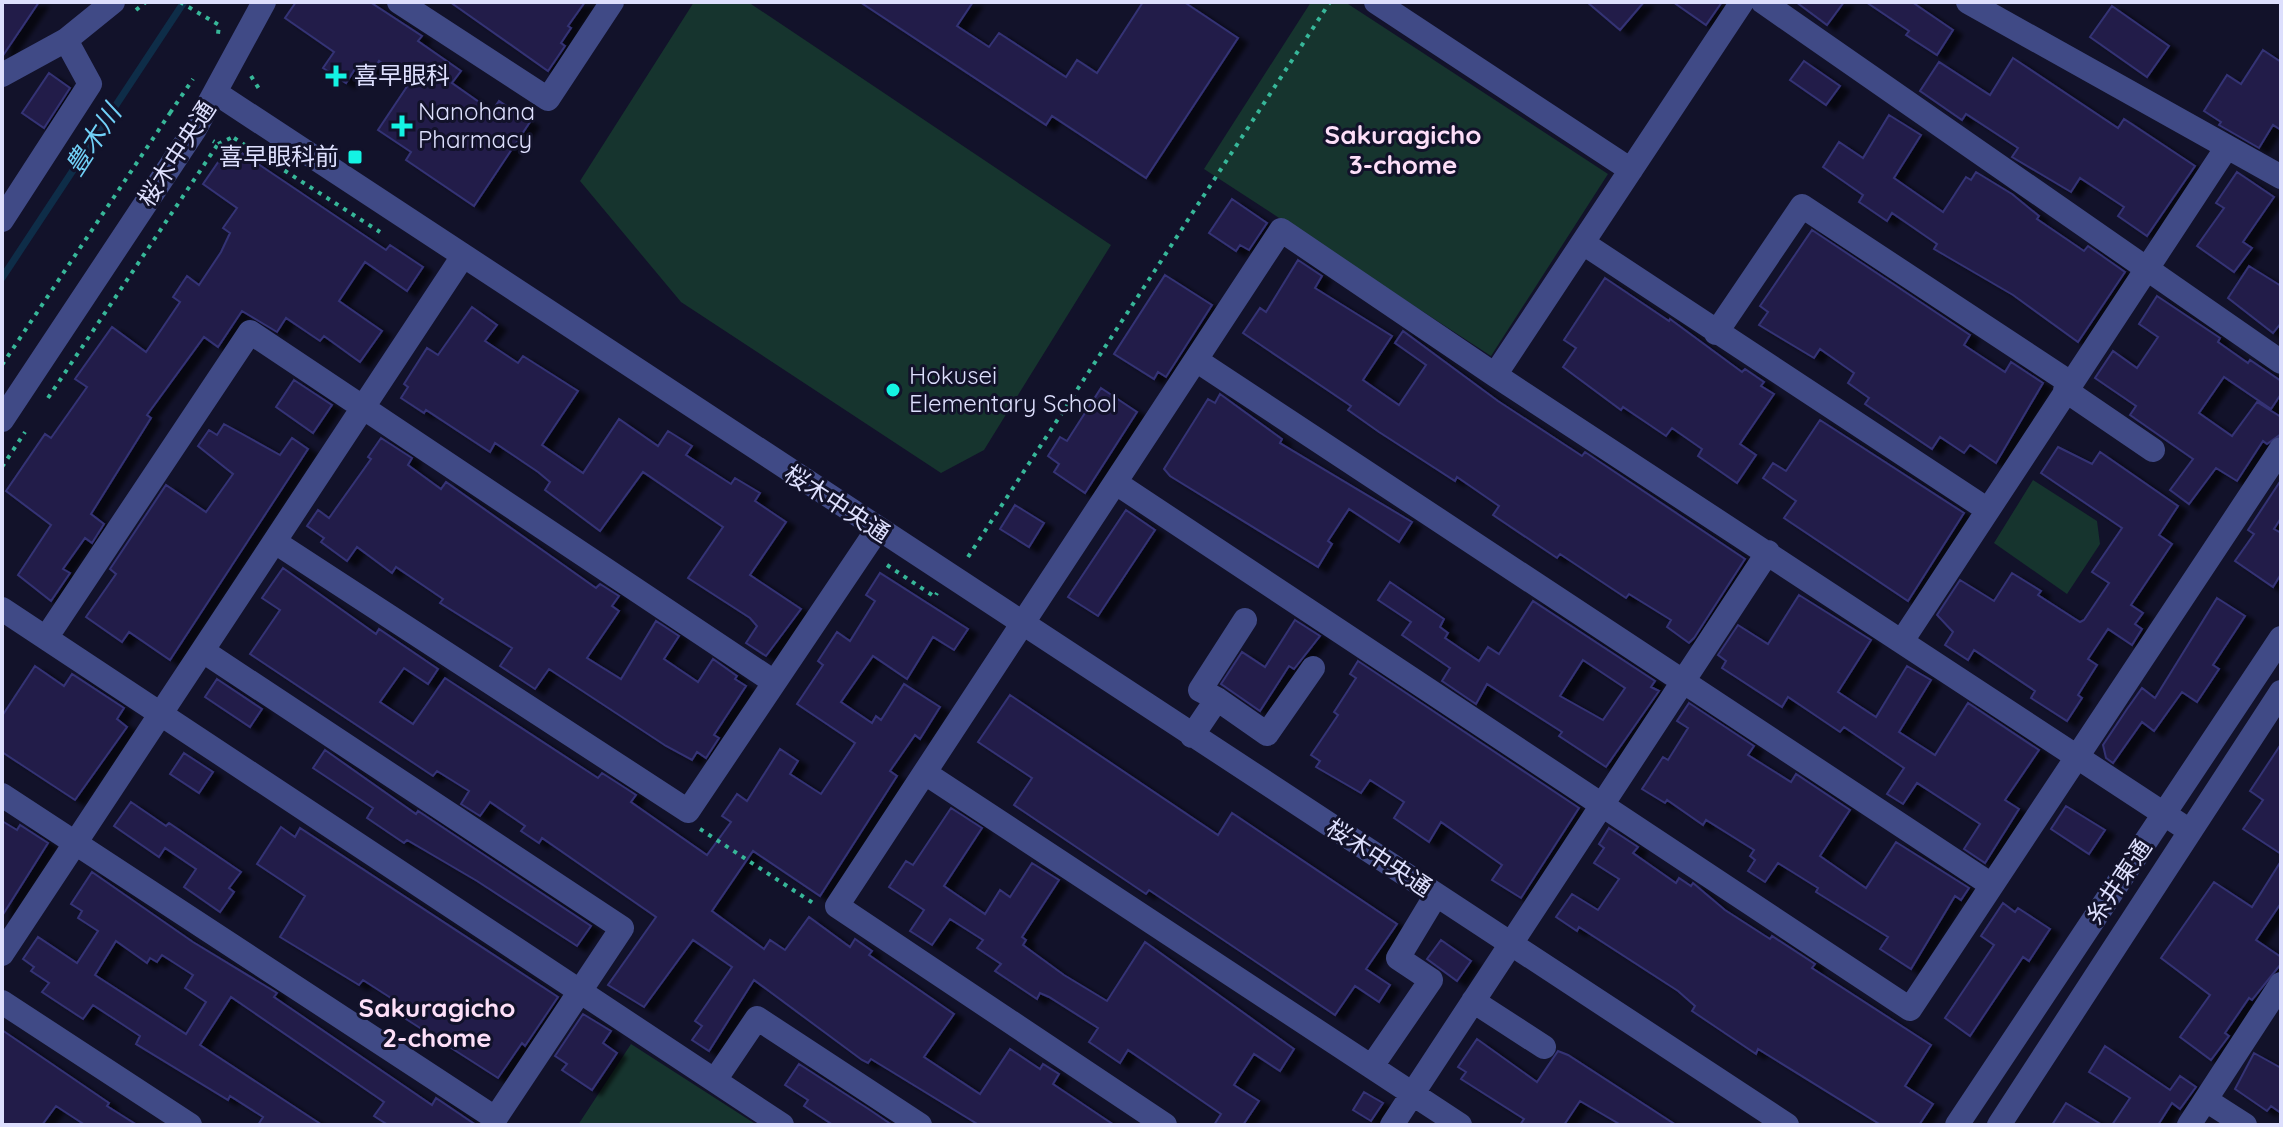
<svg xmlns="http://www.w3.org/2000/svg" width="2283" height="1127" font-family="Quicksand,'Noto Sans JP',sans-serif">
  <defs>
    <filter id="shadow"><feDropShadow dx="9" dy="5" stdDeviation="2" flood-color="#0009"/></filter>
  </defs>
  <rect width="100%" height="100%" fill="#12122a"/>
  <path fill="#16342e" d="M694,2h54l363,243 -127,205 -43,23 -260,-171 -101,-121z
    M1311,2h34l263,172 -117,182 -287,-187z
    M2033,480l64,41 3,23 -33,50 -73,-51z
    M631,1044l126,81h-179z"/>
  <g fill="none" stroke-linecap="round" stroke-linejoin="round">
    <path stroke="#0e2d48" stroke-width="7" d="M2,278l182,-276"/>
  </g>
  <path fill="#211f4a" stroke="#343375" stroke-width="2" fill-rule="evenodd" filter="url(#shadow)" d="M2,2h37l-37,55z
    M296,2h74l52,34 -4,5 43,30 -9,12 40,28 7,-10 31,21 -56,84 -68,-46 5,-8 -33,-22 32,-48 -31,-21 -9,14 -13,-9 -11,17 -23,-15 11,-16 -49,-34z
    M450,2h135l-17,24 3,2 -10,15 4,3 -17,25z
    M860,2h113l-16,24 32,21 10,-14 67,44 11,-17 20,13 46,-71h41l54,36 -92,140 -94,-62 -6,9z
    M1587,2h57l-24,28z
    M1673,2h49l-16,23z
    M1796,2h48l-17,23z
    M1866,2h46l41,28 -16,25 -31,-20 3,-4z
    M2112,6l57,40 -22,31 -57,-40z
    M2263,50l18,12v68l-8,-5 -14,23 -40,-23 2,-3 -17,-11 23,-36 14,9z
    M2013,58l105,70 6,-9 71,47 -48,70 -29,-20 6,-9 -44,-29 -9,14 -59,-35 6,-9 -52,-34 -4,6 -42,-29 19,-29 51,33z
    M1804,61l36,25 -14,19 -36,-25z
    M49,73l21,15 -26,40 -22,-15z
    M1889,115l32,20 -27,43 49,34 23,-35 5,3 5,-8 36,22 27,22 -2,3 47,32 4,-5 37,26 -47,70 -65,-47 -79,-46 3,-5 -45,-31 -5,8 -28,-19 4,-7 -40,-28 16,-25 24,16z
    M230,145l156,105 4,-5 33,22 -16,24 -42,-29 -26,39 43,30 -22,31 -36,-26 -4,5 -34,-23 -9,14 -35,-21 -24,36 -14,-10 -57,78 4,3 -60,96 13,10 -12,19 -7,-5 -22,31 7,4 -19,28 -33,-26 33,-50 -45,-34 39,-57 6,4 36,-51 -12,-8 37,-52 34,25 34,-50 -7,-5 14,-21 12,9 22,-33 9,-19 -7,-5 14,-20 -34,-24z
    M2237,172l37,25 -31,45 9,6 -18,24 -37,-26 27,-38 -8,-5z
    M1232,199l35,24 -18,27 -9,-5 -4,6 -27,-18z
    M1812,230l158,105 -6,10 41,27 6,-10 32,21 -47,80 -26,-18 -6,8 -24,-16 -8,12 -67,-45 4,-6 -21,-15 6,-10 -34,-24 -6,9 -55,-33 9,-13 -8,-6z
    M1298,260l24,16 -7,12 77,48 -29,44 36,25 27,-40 -31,-22 8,-12 95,70 84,55 3,-4 160,107 -51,79 -5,5 -22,-16 4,-7 -42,-26 -3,4 -66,-44 -3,4 -64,-43 6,-9 -42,-29 -2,4 -76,-49 -31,-22 3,-4 -108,-73 17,-25 6,4z
    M2249,266l32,20v37l-8,10 -45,-35z
    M1165,275l47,30 -46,72 -8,-5 -4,7 -40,-25z
    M1605,278l64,43 1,-2 72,53 3,-3 19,13 -3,4 13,8 -34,50 16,11 -19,28 -39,-27 4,-7 -30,-21 -6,8 -43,-29 -2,3 -58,-43 13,-19 -12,-8z
    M2157,296l63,42 -2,4 30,21 2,-3 31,21v13l-10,15 -47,-32 -25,36 33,23 25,-34 24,15v17l-14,10 -4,-3 -26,40 -21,-13 -27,36 -19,-14 23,-31 -63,-44 6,-9 -41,-28 18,-27 24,17 21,-31 -19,-13z
    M472,307l25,18 -12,16 33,22 5,-7 55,35 -36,54 41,28 36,-54 39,27 10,-15 24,15 -6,9 45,29 4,-6 25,15 -5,8 31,21 -36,53 51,34 -35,47 -20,-13 11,-17 -7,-8 -62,-40 35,-51 -80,-55 -43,59 -55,-41 5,-8 -12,-10 -43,-29 -5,9 -64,-42 -2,3 -23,-15 7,-11 -4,-3 23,-36 11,7z
    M294,380l38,25 -19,28 -37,-26z
    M1101,388l36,24 -52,81 -31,-21 5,-8 -11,-8 12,-19 7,4z
    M1220,394l62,45 -2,4 132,79 -13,20 -50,-33 -21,32 4,3 -14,23 -148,-91 -6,-7 44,-70 7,4z
    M1820,420l144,93 -56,88 -124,-83 12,-17 -33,-23 10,-15 13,8z
    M224,424l56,31 12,-17 16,11 -138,211 -41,-28 -7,10 -36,-25 30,-43 -6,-5 56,-84 40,27 27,-38 -35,-28 11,-16 8,5z
    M381,438l31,20 -4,7 33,24 5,-7 150,106 4,-4 19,12 -7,10 7,5 -32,47 34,21 35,-58 23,15 -15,23 34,23 15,-23 24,17 -2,3 11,7 -32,49 5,3 -13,20 -9,-6 -5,8 -26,-14 -117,-77 -14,20 -35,-23 12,-18 -72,-45 3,-4 -47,-32 -4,6 -35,-26 -10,14 -26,-19 3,-4 -17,-12 11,-16 11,8 42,-59 -3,-2z
    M2058,447l34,17 8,-12 78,54 -19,29 13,9 -41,61 12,8 -8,11 7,5 -10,16 -24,-16 -20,30 9,6 -19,30 4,3 -15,23 -36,-23 4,-7 -61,-41 -6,10 -23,-15 8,-13 -16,-17 23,-35 34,21 18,-28 29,18 -3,4 42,27 4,-2 25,-37 -17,-11 30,-44 -81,-55z
    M2281,480v38l-7,11 7,4v41l-8,13 -38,-26 19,-27 -6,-4z
    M1015,505l29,18 -15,24 -29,-18z
    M1126,510l29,20 -57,86 -30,-19z
    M283,568l93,66 3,-5 59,40 -10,15 -24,-16 -24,34 33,22 32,-46 153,100 4,-5 28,18 6,4 -5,7 76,53 24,-33 -9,-6 15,-22 10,7 33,-52 18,12 -8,13 31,20 34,-51 -58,-39 26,-39 -5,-4 19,-29 13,9 25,-40 -9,-6 14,-22 88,56 -14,21 -21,-13 -26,42 -34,-23 -32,46 31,21 4,-7 5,4 23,-36 36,23 -20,32 -5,-4 -25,36 7,5 -77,120 -67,-45 -41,60 52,38 6,-9 15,10 24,-33 41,30 5,-8 17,12 -3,4 85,59 -30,43 56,37 30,-45 30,20 3,-5 16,10 -6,10 61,41h-135l-108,-66 -3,4 -6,-3 -108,-80 -45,71 -17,-11 10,-14 -7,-5 37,-54 -39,-27 -49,67 -36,-22 48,-68 -114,-79 -3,5 -18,-12 4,-5 -35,-24 -10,14 -19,-12 8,-13 -32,-20 -4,5 -183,-122 30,-44 -18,-12z
    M1390,582l54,37 -4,8 8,6 -3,5 34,23 9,-14 11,7 34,-53 122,80 -4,6 8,4 -53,76 -47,-31 3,-4 -75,-48 -11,20 -34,-23 8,-13 -48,-33 9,-13 -33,-22zM1583,660l42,28 -22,32 -43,-24z
    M1799,595l72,45 -33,52 38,25 31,-51 24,14 -32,52 36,23 33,-52 71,47 -34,50 14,9 -34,54 -21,-14 16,-25 -63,-41 -14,21 -16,-10 17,-26 -60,-41 -4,5 -52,-35 -6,10 -60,-39 4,-7 -8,-6 20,-30 30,19z
    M2217,598l28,18 -32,49 6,4 -22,33 -15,-10 -28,39 -12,-9 -29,41 -7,-5 -3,-13 24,-36 15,-21 13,10z
    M1295,620l25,16 -26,33 -5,-3 -29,45 -39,-27 21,-32 23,15z
    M1358,661l221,147 -58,90 -29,-18 10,-15 -61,-43 -12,20 -35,-24 10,-16 -34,-22 -9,13 -45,-26 4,-6 -9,-6 27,-40 -4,-3 22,-34 -6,-4z
    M35,666l29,20 8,-12 52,34 -7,11 10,8 -52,73 -73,-48v-36z
    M217,679l45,30 -12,18 -45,-30z
    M1010,695l208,140 14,-22 165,111 -31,45 24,16 -11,17 -24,-16 -20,29 -186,-125 -3,4 -132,-89 18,-27 -54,-36z
    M1689,703l65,43 -6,9 43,27 5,-8 54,36 -30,46 46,32 30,-46 73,46 -8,12 -6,-4 -44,73 -31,-20 8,-12 -72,-45 2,-4 -40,-25 -13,19 -17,-11 7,-11 -5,-4 4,-6 -48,-30 -3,5 -36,-25 -2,3 -23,-14 21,-32 5,3 20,-32 -11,-7z
    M2281,744v110l-38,-25 20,-29 -13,-9z
    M325,750l91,64 2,-3 173,115 -14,20 -100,-65 -70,-41 -3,3 -37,-25 6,-10 -60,-40z
    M184,753l29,19 -14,21 -29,-19z
    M131,802l35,24 3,-3 72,49 -12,16 5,4 -14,20 -36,-25 12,-18 -31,-21 -6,9 -45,-31z
    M2066,806l39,24 -16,24 -38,-25z
    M951,808l31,20 -38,58 41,28 15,-24 10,7 22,-34 27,17 -37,57 4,3 -3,5 41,30 43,26 38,-59 149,107 -14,22 -26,-17 -20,31 25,16 -16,24h-29l7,-11 -93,-64 -8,13 -31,-21 9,-14 -49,-31 -9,-4 -3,6 -42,-28 6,-7 -24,-16 6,-8 -33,-21 -18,26 -22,-14 14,-21 -35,-23 17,-26 7,4z
    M2,821l15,9 3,-5 28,18 -46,73z
    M281,827l14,10 5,-9 258,169 -33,49 -3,-3 -24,35 -92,-59 5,-8 -48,-31 -4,5 -79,-48 25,-41 -48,-32z
    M1609,828l29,19 -5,6 43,30 3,-5 12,8 2,-3 32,27 45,29 2,-3 43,28 -3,4 119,77 -26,41 28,18 -14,21h-38l-123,-76 -2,5 -64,-43 3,-5 -17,-15 -99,-64 -2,4 -21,-14 16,-23 26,16 21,-31 -25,-16 10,-15 -5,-4z
    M2281,861v42l-25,37 25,17v7l-29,36 -3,-2 -24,35 4,3 -18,24 -31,-23 30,-42 -49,-37 53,-76 38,25z
    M92,872l101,70 84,51 -3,4 158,108 4,-7 40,27h-88l-14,-9 10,-14 -153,-105 -31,48 122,80h-64l5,-8 -33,-21 -2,4 -92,-56 4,-8 -47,-31 -10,14 -41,-27 7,-9 -18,-12 3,-4 -11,-8 15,-22 39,26 21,-32 -20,-13 4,-7 -11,-7zM116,941l31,22 3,-5 7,4 5,-7 31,20 -8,13 21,14 -20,32 -91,-59z
    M2003,903l12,9 3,-4 32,21 -21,32 -6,-4 -53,79 -25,-18 49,-73 -13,-9z
    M1441,940l30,21 -14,20 -30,-22z
    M583,1014l28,17 -8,12 14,10 -25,37 -30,-20 5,-6 -12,-8z
    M2,1030l107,73 -2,3 30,19h-52l-29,-19 -14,19h-40z
    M1477,1039l60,43 21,-31 10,4 108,70h-55l-41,-24 -16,24h-44l4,-6 -63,-40 5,-7 -8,-5z
    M2105,1046l65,44 10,-14 16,11 -16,22 -8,-6 -14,22h-46l18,-27 -41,-26z
    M2254,1053l27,15v45l-10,-7 -4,5 -32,-22z
    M799,1064l71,46 22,15h-59l-29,-19 4,-6 -23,-15z
    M1364,1092l19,11 -12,18 -18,-11z
    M2066,1103l36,22h-50z"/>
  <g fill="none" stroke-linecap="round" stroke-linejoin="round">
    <path stroke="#37b799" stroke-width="4" stroke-dasharray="4 6" stroke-linecap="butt" d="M180,2l39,23 -1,9
      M136,10l10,-8
      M251,76l10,16
      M170,113l23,-34
      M234,138l146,94
      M218,144l17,-8
      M2,365l168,-252 5,4
      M48,398l170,-254 -5,-3
      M2,467l23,-35
      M968,557l362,-555
      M887,565l48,32 2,-4
      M700,829l113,74"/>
    <path stroke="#404a86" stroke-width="24" d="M399,2l149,97 64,-97
      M1376,2l255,168
      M1763,2l518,360
      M1968,2l313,175
      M2,75l64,-35 47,-38
      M216,93l1571,1032
      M2,220l88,-136 -24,-44
      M1583,243l405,267
      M1716,333l86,-127 267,176
      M1196,360l794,524
      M1495,375l247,-373
      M2065,390l88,60
      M2,420l193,-291 69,-127
      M1116,483l794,526 371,-560
      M275,542l413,269 189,-281
      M2,609l780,516
      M46,638l204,-306 524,350
      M1902,641l325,-494
      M203,651l419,277 -131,197
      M1217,699l50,35 46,-66
      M1192,736l25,-37 -17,-9 45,-70
      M925,773l535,352
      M2,795l493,323
      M2,954l461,-698
      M1473,1001l71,46
      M2,1002l188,123
      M1372,1066l59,-86 -33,-22 38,-63
      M715,1080l42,-62 163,107
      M2206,1100l39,25
      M1165,1125l-328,-219 444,-676 214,145 695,456
      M1392,1125l376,-573
      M1957,1125l324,-487
      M1999,1125l282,-433
      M2189,1125l92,-141"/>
  </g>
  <g fill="#14f3e3" stroke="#12122a" stroke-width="3">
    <path d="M332 64h8v8h8v8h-8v8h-8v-8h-8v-8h8z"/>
    <path d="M398 114h8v8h8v8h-8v8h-8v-8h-8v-8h8z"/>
    <rect x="347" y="149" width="16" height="16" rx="4"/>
    <circle cx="893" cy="390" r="8"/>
  </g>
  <g text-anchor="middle" stroke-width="6" stroke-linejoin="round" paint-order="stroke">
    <g font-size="24" fill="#dddffd" stroke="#12122a" text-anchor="start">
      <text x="354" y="84">喜早眼科</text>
      <text x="418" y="120">Nanohana<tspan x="418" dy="28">Pharmacy</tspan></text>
      <text x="339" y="165" text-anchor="end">喜早眼科前</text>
      <text x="909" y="384">Hokusei<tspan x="909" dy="28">Elementary School</tspan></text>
    </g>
    <g font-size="24" fill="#dddffd" stroke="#12122a">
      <text transform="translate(177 154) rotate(-57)" y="8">桜木中央通</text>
      <text transform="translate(837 504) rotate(33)" y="8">桜木中央通</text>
      <text transform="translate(1379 858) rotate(33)" y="8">桜木中央通</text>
      <text transform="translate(2119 882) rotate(-56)" y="8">糸井東通</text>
    </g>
    <g font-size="26" font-weight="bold" fill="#fddff8" stroke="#12122a">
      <text x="1403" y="144">Sakuragicho<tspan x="1403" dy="30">3-chome</tspan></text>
      <text x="437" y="1017">Sakuragicho<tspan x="437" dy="30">2-chome</tspan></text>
    </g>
    <g font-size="26" font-style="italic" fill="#71d1f8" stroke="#12122a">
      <text transform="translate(93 140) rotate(-57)" y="9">豊木川</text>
    </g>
  </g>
  <rect width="2283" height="1127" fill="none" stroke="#dddffd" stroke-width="8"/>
</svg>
